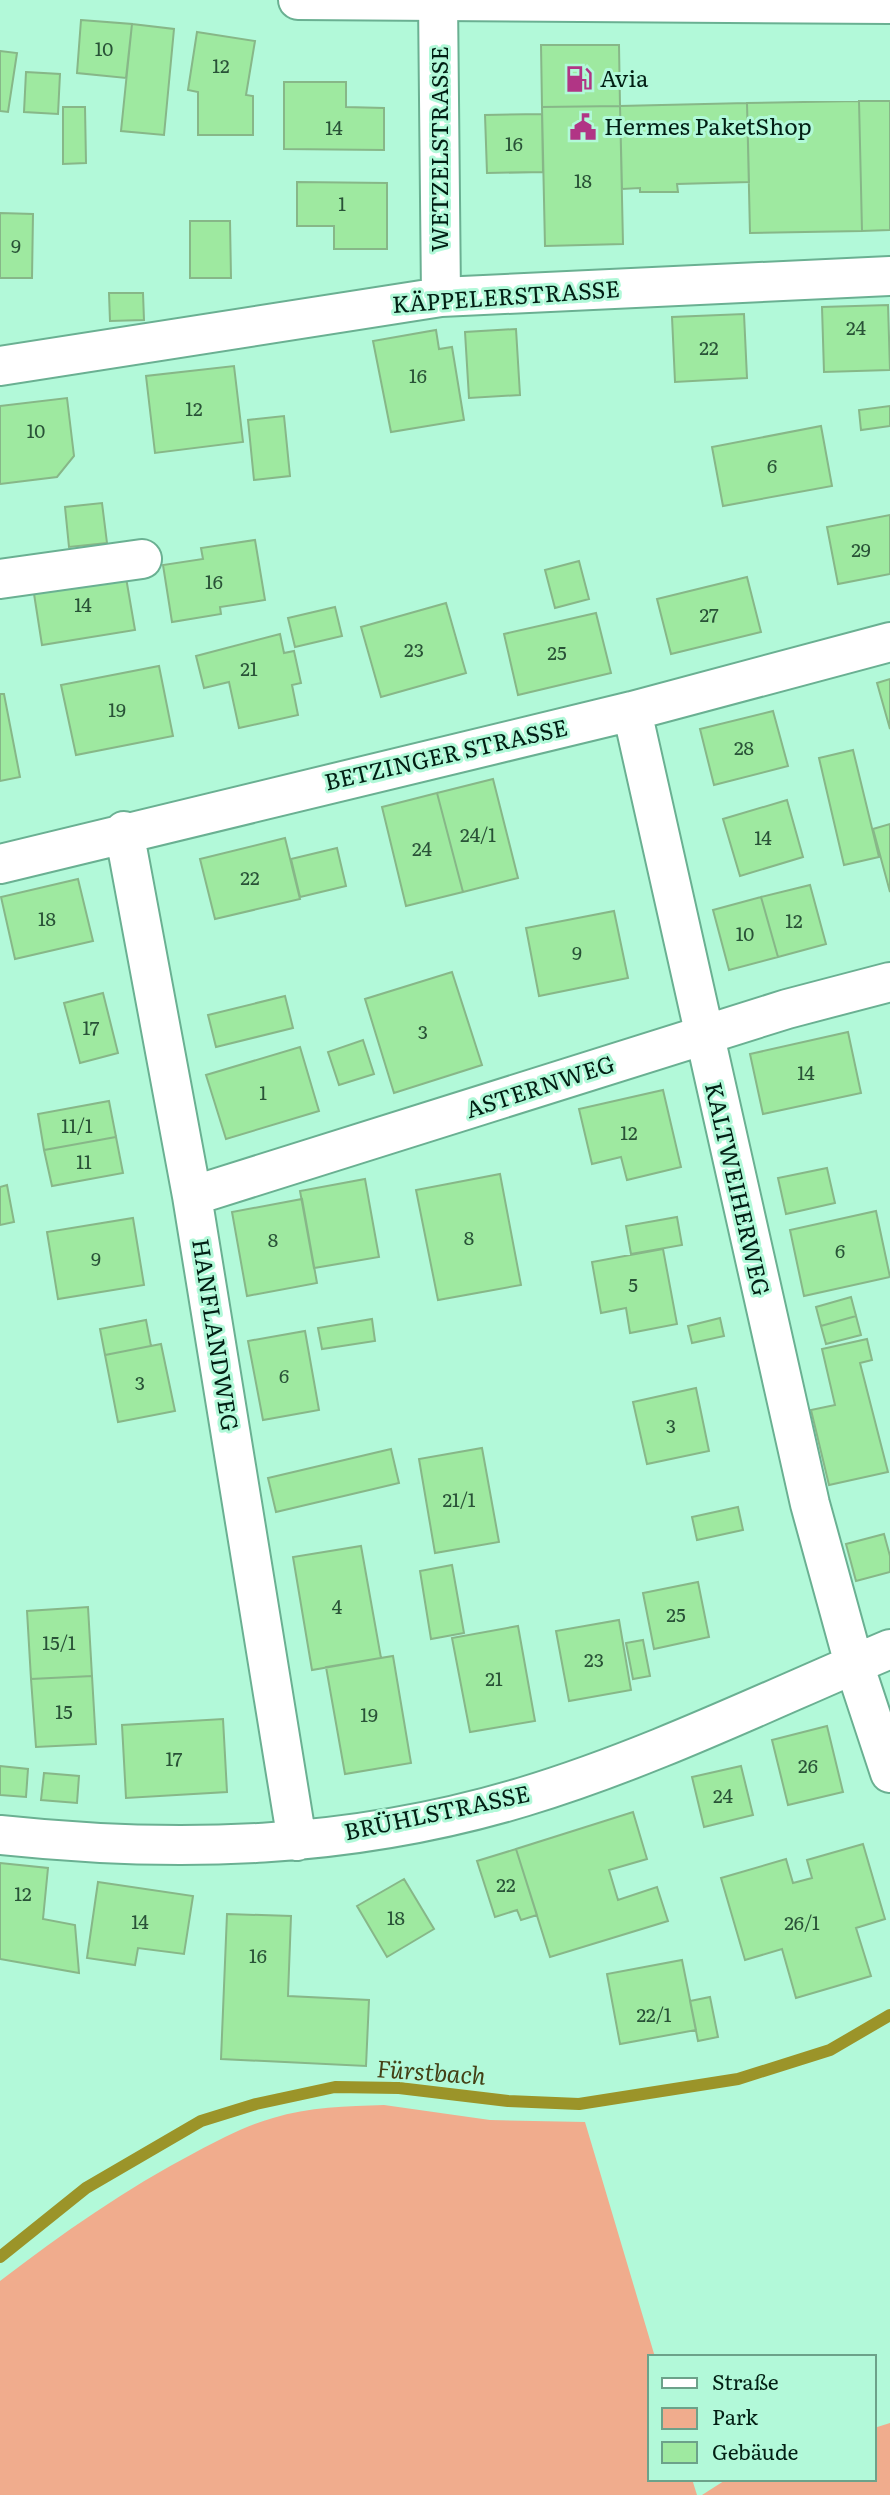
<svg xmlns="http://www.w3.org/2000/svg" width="890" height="2495" font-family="Literata,serif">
  <rect width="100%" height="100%" fill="#b2f9d9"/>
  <path fill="#f0ac8d" d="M384,2105l106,15 95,2 70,235h-5v122h42l5,16h-697v-214c63,-48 125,-92 196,-129 25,-13 49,-26 77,-34 36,-11 74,-12 111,-13z
    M890,2423v72h-188l25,-16h147v-51z"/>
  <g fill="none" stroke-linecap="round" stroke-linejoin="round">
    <path stroke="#9b9429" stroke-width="12" d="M0,2257l86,-69 115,-67 55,-17 79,-17 64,1 109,13 71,3 159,-25 92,-29 60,-35"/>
  </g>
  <path fill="#9ee9a0" stroke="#87b788" stroke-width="2" d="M81,20l51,4 -6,54 -49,-5z
    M132,24l42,5 -10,106 -43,-4z
    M197,32l58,9 -9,54 7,1v39h-55v-43l-10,-2z
    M541,45h78l1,61 -78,1z
    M0,51l17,2 -9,59 -8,-1z
    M26,72l34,2 -2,40 -34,-2z
    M284,82h62v25l38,1v42l-100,-1z
    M859,101l3,130 -112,2 -3,-130z
    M859,101h31v129l-28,1z
    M747,103l2,79 -72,2 1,8h-38v-4l-18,1 -2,-83z
    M620,106l3,138 -78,2 -3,-139z
    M63,107h22l1,56 -23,1z
    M542,114l1,58 -56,1 -2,-58z
    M297,182l90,1v66h-53v-23h-37z
    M0,213l33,1 -1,64h-32z
    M190,221h40l1,57h-41z
    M109,293h34l1,27 -34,1z
    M888,305l2,65 -66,2 -2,-65z
    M744,314l3,64 -72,4 -3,-65z
    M516,329l4,66 -51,3 -4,-66z
    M436,330l3,19 13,-2 12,73 -73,12 -18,-91z
    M234,366l9,76 -88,11 -9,-77z
    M67,398l7,58 -17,21 -57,7v-78z
    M890,406v20l-29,4 -2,-20z
    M284,416l6,60 -36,4 -6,-60z
    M821,426l11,60 -109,20 -11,-59z
    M102,503l5,40 -38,4 -4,-40z
    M890,515v59l-52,10 -11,-57z
    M255,540l10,60 -45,7 1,7 -49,8 -9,-57 40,-6 -2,-11z
    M579,561l10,38 -34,9 -10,-38z
    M124,566l11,64 -93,15 -10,-64z
    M747,577l14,55 -90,22 -14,-55z
    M446,603l20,70 -85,24 -20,-70z
    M335,607l7,29 -47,11 -7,-29z
    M596,613l15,60 -93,22 -14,-61z
    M280,634l4,19 10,-2 7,32 -9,2 6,30 -59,13 -10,-46 -25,6 -8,-32z
    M159,666l14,70 -97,19 -15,-70z
    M890,679v50l-13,-46z
    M0,694h4l16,83 -20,4z
    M773,711l15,55 -74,19 -14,-56z
    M853,750l26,107 -35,8 -25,-107z
    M493,779l25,99 -55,14 -26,-99z
    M437,793l26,99 -57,14 -24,-99z
    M787,800l16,57 -63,19 -17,-57z
    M890,824v68l-17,-63z
    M285,838l15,61 -85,20 -15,-60z
    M337,848l9,38 -46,11 -9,-38z
    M78,879l15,62 -78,18 -14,-62z
    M810,885l16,59 -48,13 -17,-60z
    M761,897l17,60 -49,13 -16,-60z
    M614,911l14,67 -89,18 -13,-68z
    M452,972l30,93 -88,28 -29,-94z
    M103,993l15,60 -38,10 -16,-60z
    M285,996l8,32 -77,19 -8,-32z
    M848,1032l13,61 -98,21 -13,-60z
    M363,1040l11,34 -35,11 -11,-33z
    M300,1047l19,64 -93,28 -20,-64z
    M663,1090l18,77 -54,13 -6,-23 -29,7 -13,-55z
    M109,1101l7,36 -72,13 -6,-36z
    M116,1137l7,36 -71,13 -8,-36z
    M827,1168l8,35 -49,11 -8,-36z
    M500,1174l21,111 -83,15 -22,-110z
    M365,1179l14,78 -65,11 -14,-77z
    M7,1185l7,37 -14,3v-38z
    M302,1199l15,84 -70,13 -15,-84z
    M876,1211l14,66 -86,19 -14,-66z
    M677,1217l5,28 -51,9 -5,-28z
    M133,1218l11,67 -86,14 -11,-67z
    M663,1249l14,75 -47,9 -4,-25 -25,5 -9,-51z
    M851,1297l5,19 -35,10 -5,-19z
    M856,1316l5,19 -35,9 -5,-18z
    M720,1318l4,18 -32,7 -4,-17z
    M372,1319l3,22 -53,8 -4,-21z
    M146,1320l5,26 -46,9 -5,-26z
    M305,1331l14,79 -56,10 -15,-79z
    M867,1339l5,21 -12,3 28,109 -59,13 -18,-75 24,-5 -13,-56z
    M161,1344l14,67 -57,11 -13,-67z
    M696,1388l13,63 -62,13 -14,-62z
    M482,1448l17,94 -64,11 -16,-94z
    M391,1449l8,34 -123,29 -8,-34z
    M738,1507l5,23 -46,10 -5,-23z
    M884,1534l6,22v16l-34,9 -10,-37z
    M361,1546l20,112 -69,12 -19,-113z
    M452,1565l12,68 -33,6 -11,-68z
    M698,1582l11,55 -55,12 -11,-56z
    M88,1607l4,69 -61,3 -4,-68z
    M619,1620l12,70 -62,11 -13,-70z
    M518,1626l17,95 -65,11 -18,-94z
    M643,1640l7,36 -17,3 -7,-36z
    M393,1656l18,107 -66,11 -19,-107z
    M92,1676l4,68 -60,3 -5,-68z
    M223,1719l4,73 -101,6 -4,-73z
    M827,1726l16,66 -55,13 -16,-65z
    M0,1766l28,3 -2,28 -26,-2z
    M741,1766l12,49 -49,12 -12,-50z
    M44,1773l35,3 -2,27 -36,-3z
    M633,1812l14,47 -38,11 9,30 39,-13 11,34 -118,36 -34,-108z
    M863,1844l22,75 -29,9 15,48 -75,22 -14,-49 -37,11 -24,-82 65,-19 7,24 19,-5 -5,-18z
    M516,1849l21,66 -16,5 -4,-10 -22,7 -18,-56z
    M0,1863l48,5 -5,51 32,6 4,48 -79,-14z
    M404,1879l30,50 -47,28 -30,-51z
    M98,1882l95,14 -9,58 -46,-6 -3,17 -48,-7z
    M227,1914l64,2 -3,80 81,4 -3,66 -145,-7z
    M682,1960l14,70 -76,14 -13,-70z
    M710,1997l8,40 -20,4 -8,-40z"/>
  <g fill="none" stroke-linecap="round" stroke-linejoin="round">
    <defs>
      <path id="minor" d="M438,0l3,297
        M0,366l441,-69 449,-21
        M0,579l142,-20
        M632,711l178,793 44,160 36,109
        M124,831l68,365 105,645
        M0,864l632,-153 258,-69
        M192,1196l595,-187 103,-27
        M0,1835c178,19 350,14 523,-38 126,-38 246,-97 367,-148"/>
      <path id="major" d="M298,0l592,4"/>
    </defs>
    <use href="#minor" stroke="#6ab092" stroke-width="42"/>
    <use href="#major" stroke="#6ab092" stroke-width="42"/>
    <use href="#minor" stroke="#fff" stroke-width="38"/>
    <use href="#major" stroke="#fff" stroke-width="38"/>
  </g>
  <defs>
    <symbol id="fuel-bare" viewBox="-9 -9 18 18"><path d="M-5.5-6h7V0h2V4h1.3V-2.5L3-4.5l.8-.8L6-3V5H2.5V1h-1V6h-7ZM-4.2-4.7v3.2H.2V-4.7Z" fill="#b13585" stroke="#b2f9d9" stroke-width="2.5" paint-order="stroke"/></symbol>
    <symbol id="civic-bare" viewBox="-9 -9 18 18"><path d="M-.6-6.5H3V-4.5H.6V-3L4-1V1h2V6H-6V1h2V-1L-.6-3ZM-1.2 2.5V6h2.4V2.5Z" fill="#b13585" stroke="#b2f9d9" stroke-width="2.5" paint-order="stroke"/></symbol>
  </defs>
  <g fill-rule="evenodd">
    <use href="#fuel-bare" x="560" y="60" width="38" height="38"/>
    <use href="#civic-bare" x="564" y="108" width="38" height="38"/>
  </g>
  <g text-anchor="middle" stroke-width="6" stroke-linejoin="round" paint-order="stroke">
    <g font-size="19" fill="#295237">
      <text x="104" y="56">10</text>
      <text x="221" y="73">12</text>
      <text x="334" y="135">14</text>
      <text x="514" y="151">16</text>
      <text x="583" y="188">18</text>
      <text x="342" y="211">1</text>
      <text x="16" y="253">9</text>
      <text x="856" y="335">24</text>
      <text x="709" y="355">22</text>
      <text x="418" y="383">16</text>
      <text x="194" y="416">12</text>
      <text x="36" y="438">10</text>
      <text x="772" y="473">6</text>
      <text x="861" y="557">29</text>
      <text x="214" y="589">16</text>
      <text x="83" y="612">14</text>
      <text x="709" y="622">27</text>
      <text x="414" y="657">23</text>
      <text x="557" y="660">25</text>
      <text x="249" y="676">21</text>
      <text x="117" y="717">19</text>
      <text x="744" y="755">28</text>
      <text x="478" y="842">24/1</text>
      <text x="763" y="845">14</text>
      <text x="422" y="856">24</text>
      <text x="250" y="885">22</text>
      <text x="47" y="926">18</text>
      <text x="794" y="928">12</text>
      <text x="745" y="941">10</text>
      <text x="577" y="960">9</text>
      <text x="91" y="1035">17</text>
      <text x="423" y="1039">3</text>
      <text x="806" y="1080">14</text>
      <text x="263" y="1100">1</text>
      <text x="77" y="1133">11/1</text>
      <text x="629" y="1140">12</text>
      <text x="84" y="1169">11</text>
      <text x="469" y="1245">8</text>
      <text x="273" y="1247">8</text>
      <text x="840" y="1258">6</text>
      <text x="96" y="1266">9</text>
      <text x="633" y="1292">5</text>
      <text x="284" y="1383">6</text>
      <text x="140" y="1390">3</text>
      <text x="671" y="1433">3</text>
      <text x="459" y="1507">21/1</text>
      <text x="337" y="1614">4</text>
      <text x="676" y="1622">25</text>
      <text x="59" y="1650">15/1</text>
      <text x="594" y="1667">23</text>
      <text x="494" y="1686">21</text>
      <text x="64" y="1719">15</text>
      <text x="369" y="1722">19</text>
      <text x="174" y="1766">17</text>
      <text x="808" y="1773">26</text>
      <text x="723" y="1803">24</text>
      <text x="506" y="1892">22</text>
      <text x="23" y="1901">12</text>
      <text x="396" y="1925">18</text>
      <text x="140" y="1929">14</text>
      <text x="802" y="1930">26/1</text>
      <text x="258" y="1963">16</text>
      <text x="654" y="2022">22/1</text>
    </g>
    <g font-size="23" fill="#021f14" stroke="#b2f9d9" text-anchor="start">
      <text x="600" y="87">Avia</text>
      <text x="604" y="135">Hermes PaketShop</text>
    </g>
    <g font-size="23" fill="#021f14" stroke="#b2f9d9">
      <text transform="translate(440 149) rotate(-90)" y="8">WETZELSTRASSE</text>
      <text transform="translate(506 297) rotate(-4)" y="8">KÄPPELERSTRASSE</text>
      <text transform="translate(446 755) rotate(-13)" y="8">BETZINGER STRASSE</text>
      <text transform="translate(540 1087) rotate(-18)" y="8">ASTERNWEG</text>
      <text transform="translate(737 1189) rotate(77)" y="8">KALTWEIHERWEG</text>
      <text transform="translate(215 1335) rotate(81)" y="8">HANFLANDWEG</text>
      <text transform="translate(437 1813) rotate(-12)" y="8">BRÜHLSTRASSE</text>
    </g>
    <g font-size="24" font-style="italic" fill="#444116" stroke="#b2f9d9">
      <text transform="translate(431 2073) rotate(4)" y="8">Fürstbach</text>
    </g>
  </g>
  <rect x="648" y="2355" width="228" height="126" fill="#b2f9d9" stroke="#6ca28a" stroke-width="2"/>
  <rect x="662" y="2378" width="35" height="10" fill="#ffffff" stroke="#6ca28a" stroke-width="2"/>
  <text x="712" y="2390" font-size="21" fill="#021f14">Straße</text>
  <rect x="662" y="2408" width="35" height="21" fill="#f0ac8d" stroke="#6ca28a" stroke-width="2"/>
  <text x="712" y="2425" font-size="21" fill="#021f14">Park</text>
  <rect x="662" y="2442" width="35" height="21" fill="#9ee9a0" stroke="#6ca28a" stroke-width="2"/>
  <text x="712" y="2460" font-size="21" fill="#021f14">Gebäude</text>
</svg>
